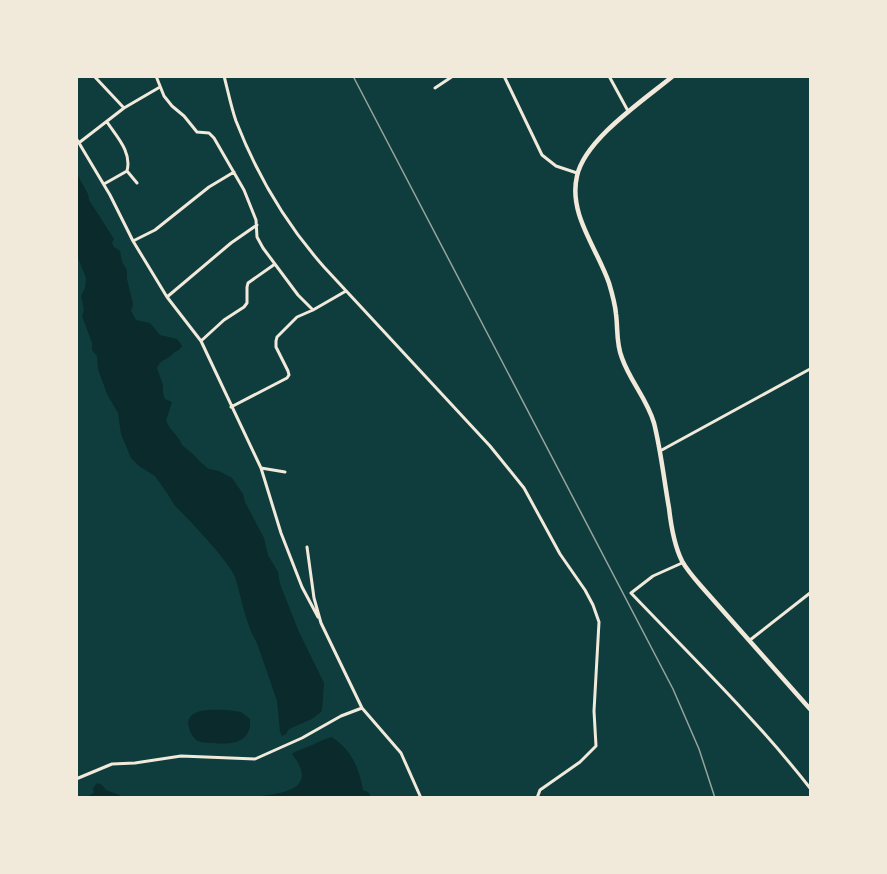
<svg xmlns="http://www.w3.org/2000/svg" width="887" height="874" font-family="'Crimson Pro',serif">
  <rect width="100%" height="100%" fill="#0f3d3e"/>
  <path fill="#0a2a2b" d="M77,174l11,20 1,6 25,39 -2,4 2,4 6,4 2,11 5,8v9l6,25 -2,7 5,9 14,3 10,12 17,4 5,7 -3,4c-5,2 -5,3 -10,7 -6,5 -8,2 -12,11l6,17v8l2,6 7,3 -6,19 4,7 9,11 3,6 13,11 5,6 9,7 10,2 13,7 11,16 2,8 19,36 4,17 10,17 2,12 19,48 25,51 -2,28 -10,8 -23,10 -3,5 -4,2 -2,-4 -3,-31 -20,-58c-12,-20 -15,-44 -22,-66 -5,-14 -47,-59 -60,-71l-6,-10 -14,-20 -16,-10 -8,-8 -10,-24 -3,-21 -11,-19 -9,-25 -1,-13 -5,-6v-7l-10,-27 2,-6 -3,-14 4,-8 1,-10 -8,-20 -1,-1z
    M227,710l14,2 9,7c2,23 -17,26 -36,24 -5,0 -13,0 -18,-3 -3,-3 -6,-7 -7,-12 -6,-21 26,-18 38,-18z
    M332,737c19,13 27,30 31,53l5,2 3,5 -59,1 -2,-2 -2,2 -53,-1c16,-3 56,-4 45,-30 -2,-5 -5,-9 -8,-13 5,-4 9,-4 15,-7 9,-3 15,-8 25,-10z
    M97,783l5,2 4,5 18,7h-38l8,-4 -1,-5z"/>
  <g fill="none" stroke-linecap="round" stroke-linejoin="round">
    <path stroke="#f1e9da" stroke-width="3" d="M94,76l30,32
      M156,76l8,20 8,10 12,10 13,16 12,1 5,5 30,52 12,30 1,17 6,11 35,47 15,15
      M224,76c4,15 7,31 12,45 21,54 50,103 88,146l166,179 34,42 36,66 25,36 8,15 6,17 -5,89 2,35 -16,16 -40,28 -3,8
      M504,76l38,79 14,11 21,7
      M609,76l19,35
      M435,88l18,-12
      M107,122c10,15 25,30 20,49l10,12
      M76,138l34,57 23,46 34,56 34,44 60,127 24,4
      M80,142l44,-34 36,-21
      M104,184l23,-13
      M133,241l22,-11 54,-43 25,-15
      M167,297l64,-54 26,-18
      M201,341l23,-21 20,-13 3,-4v-16l1,-4 27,-19
      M231,407l56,-29 2,-3 -1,-4 -12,-24v-6l1,-4 20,-20 16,-7 33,-19
      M660,451l150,-82
      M261,468l20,65 21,54 16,30
      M307,547l7,51 7,25 41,85 39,45 20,45
      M682,563l-29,13 -22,17c61,64 125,126 179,195
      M750,640l60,-47
      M76,779l36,-15 23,-1 46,-7 74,3 47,-21 39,-22 21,-8"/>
    <path stroke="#f1e9da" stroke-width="4.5" d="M673,76c-29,24 -88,63 -96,100 -9,38 20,72 32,107 3,10 6,20 7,31 2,15 0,30 6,44 8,23 25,41 32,65 7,28 10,57 15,85 2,18 5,37 13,53 5,9 12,17 19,25l109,123"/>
    <path stroke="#97a49c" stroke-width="1.5" d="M353,76l320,613 26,60 16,49"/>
  </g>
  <rect width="887" height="874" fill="none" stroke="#f1e9da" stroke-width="156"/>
</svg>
